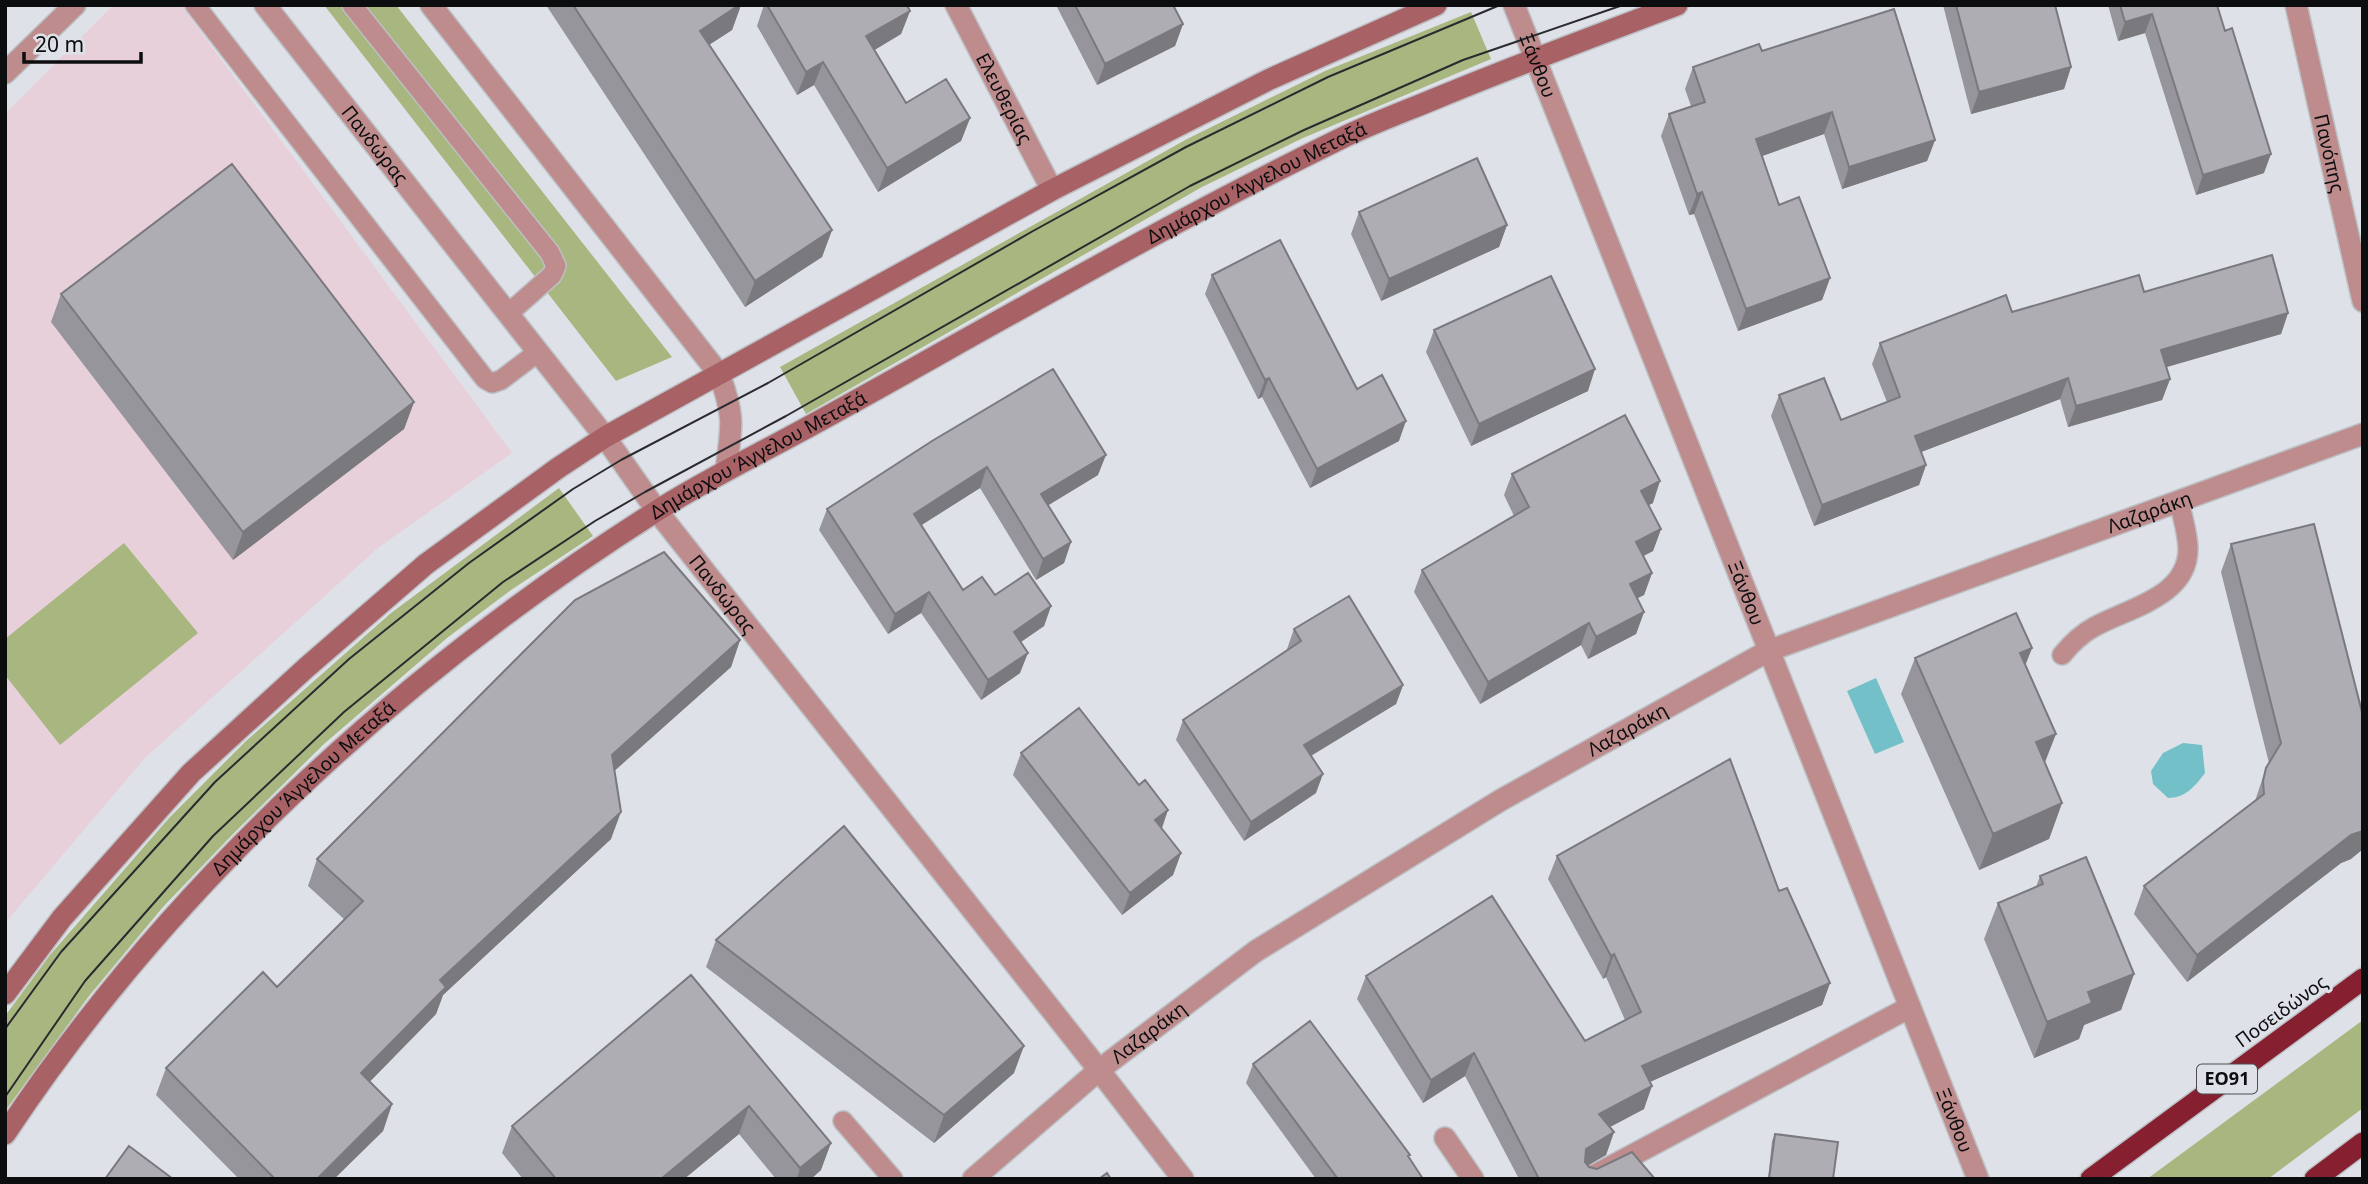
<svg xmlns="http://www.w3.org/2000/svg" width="2368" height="1184" font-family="'Noto Sans',sans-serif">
  <rect width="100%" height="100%" fill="#dee2e8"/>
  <path fill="#e8d0db" d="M113,5h68l331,448 -134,95 -233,210 -140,165v-809z"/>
  <path fill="#a8b780" d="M324,5h72l276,352 -56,24z
    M1471,12l20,47 -188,79 -101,49 -396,227 -26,-47 407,-228 138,-68z
    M559,488l34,48 -82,54 -64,48 -123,106 -90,89 -71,74 -74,89 -84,115v-95l45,-61 119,-137 77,-77 145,-128z
    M124,543l74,90 -138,112 -55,-70v-36z
    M2363,1020v88l-95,71h-121z"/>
  <path fill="#73c0c8" d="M1876,678l28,64 -29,12 -28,-63z
    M2183,743l19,2 3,28c-10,13 -19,25 -37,25l-15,-14 -2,-13 12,-18z"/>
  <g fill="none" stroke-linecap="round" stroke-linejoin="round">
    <defs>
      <path id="lane" d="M195,5l290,374 7,4 9,-3 37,-28
        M352,5l198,248 6,13 -4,9 -44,39
        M2062,655c9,-11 19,-21 32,-28 34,-19 94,-30 94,-78 0,-15 -6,-33 -9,-48
        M843,1121l50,58"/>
      <g id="street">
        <path id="s1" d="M265,5l340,432 52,74 442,559 84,109"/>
        <path d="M431,5l288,369c16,42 13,53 7,96"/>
        <path id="s2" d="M956,5l96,185"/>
        <path id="s3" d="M1514,5l464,1174"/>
        <path id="s4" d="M2296,5l67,296"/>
        <path d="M5,73l70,-68"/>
        <path d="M1445,1138l28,41"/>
        <path id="s5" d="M973,1179l126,-109 157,-119 245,-151 267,-149 595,-217"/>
        <path d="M1588,1179l322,-172"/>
      </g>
      <g id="secondary">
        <path d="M5,994l57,-76 129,-145 116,-106 119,-103 132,-96 47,-31 447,-247 216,-110 168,-75"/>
        <path id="s6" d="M5,1134c166,-250 398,-462 650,-622 47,-30 96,-54 144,-80 48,-26 96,-53 144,-80 132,-74 264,-148 399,-214 31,-15 64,-27 95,-40 80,-33 160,-63 240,-93"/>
      </g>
      <path id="highway" d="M2091,1179l272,-200
        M2315,1179l48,-36"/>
    </defs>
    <use href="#lane" stroke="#bcc0c5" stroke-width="22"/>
    <use href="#street" stroke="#bcc0c5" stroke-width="24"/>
    <use href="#secondary" stroke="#bcc0c5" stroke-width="24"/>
    <use href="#highway" stroke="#bcc0c5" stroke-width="24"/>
    <use href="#lane" stroke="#be8c8d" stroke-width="19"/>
    <use href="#street" stroke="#be8c8d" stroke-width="21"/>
    <use href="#secondary" stroke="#a86165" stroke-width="21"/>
    <use href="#highway" stroke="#862030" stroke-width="21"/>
    <path stroke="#2a2b2e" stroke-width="2" d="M5,1029l56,-77 154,-170 134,-123 120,-96 104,-74 48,-29 147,-77 265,-152 153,-84 142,-70 172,-72
      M5,1097l80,-116 128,-145 131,-124 159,-130 92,-61 50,-29 141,-76 404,-230 114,-56 159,-70 160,-55"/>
  </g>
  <path fill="#96959b" d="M546,5h195l-9,25 -23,15 123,185 -10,27 -77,50z
    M764,5h143l3,6 -9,23 -27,16 32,53 64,15 -9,23 -83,51 -64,-107 -17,10 -40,-69z
    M1056,5h117l10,19 -8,22 -78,39z
    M1943,5h112l16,62 -7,22 -93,25z
    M2108,5h109l47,168 -68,22 -51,-162 -27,8z
    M1762,51l173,89 -8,21 -85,28 -18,-55 -62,22 17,49 51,73 -8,22 -84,31 -44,-117 -5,1 -28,-79 8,-22 22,-8 -6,-17 8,-22z
    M1359,212l148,13 -8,22 -118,54 -30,-67z
    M1212,275l145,114 42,52 -89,47 -48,-91 -4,2 -53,-105z
    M2144,292l144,21 -7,21 -115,33 4,12 -8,21 -94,27 -8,-28 -139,53 5,13 -7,20 -105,41 -43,-110 8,-21 62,25 46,-18 -15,-38 8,-21 132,-31z
    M61,294l353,108 -10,27 -171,131 -182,-238z
    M1434,330l154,61 -117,55 -45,-94z
    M932,441l166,34 -50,30 23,37 -7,21 -28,17 -56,-92 -59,37 42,65 88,16 -7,20 -23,16 -1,31 -39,27 -60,-87 -33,21 -69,-104 8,-21z
    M1512,474l141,29 -5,2 13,24 -8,22 -10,5 9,17 -8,22 -7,3 7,14 -8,22 -48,25 -7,-14 -101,59 -66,-112 8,-22 92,-54 -10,-21z
    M2231,544l120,315 -10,4 -154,119 -53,-68 10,-28 111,-85 11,-33 3,-5 -48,-191z
    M1294,629l109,56 -7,19 -85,52 5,37 -72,48 -68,-101 7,-20 105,-70 -1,-1z
    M740,640l-9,27 -117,104 -3,68 -168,156 -7,19 -66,67 22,23 -9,27 -49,48h-95l-83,-84 10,-27 111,-81 68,-67 -37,-34 9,-27z
    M2032,648l-7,17 20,98 17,40 -13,36 -70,31 -78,-176 14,-36z
    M1021,753l141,76 19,24 -8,22 -51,40 -109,-140z
    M1557,856l222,35 51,92 -8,22 -172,77 -6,27 -34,18 4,5 -8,23 -18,10 9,4 58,10h-136l-54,-103 -42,27 -66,-104 9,-23 219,65 40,-21 -19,-43 -3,2 -55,-100z
    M2040,876l94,98 -13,36 -37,15 -5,14 -45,19 -50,-119 14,-36 38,-16z
    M716,940l298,133 -80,70 -228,-176z
    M691,975l130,195 -10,9h-35l-37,-45 -55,45h-161l-21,-26 10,-27z
    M1253,1064l156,94 14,21h-107l-70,-96z
    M1775,1134l58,45h-65l4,-38z"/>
  <path fill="#7a797e" d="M739,5h2l-9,25 -42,27 10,-26z
    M910,11l-9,23 -43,26 8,-24z
    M2152,14l-7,19 -27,8 7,-19z
    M1183,24l-8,22 -78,39 8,-21z
    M823,62l-9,23 -17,10 9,-23z
    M2071,67l-7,22 -93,25 8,-22z
    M1832,112l-8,22 -76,27 8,-22z
    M970,118l-9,23 -83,51 9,-24z
    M1935,140l-8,21 -85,28 7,-22z
    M2271,154l-7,19 -68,22 7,-20z
    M1702,192l-8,22 -5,1 8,-21z
    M1507,225l-8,22 -118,54 8,-22z
    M832,230l-10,27 -77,50 10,-26z
    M1830,278l-8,22 -84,31 8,-22z
    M2288,313l-7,21 -128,37 8,-21z
    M1595,369l-7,22 -117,55 8,-22z
    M1269,378l-7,19 -4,2 7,-19z
    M2068,378l-8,21 -152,58 7,-21z
    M2170,379l-8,21 -94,27 8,-21z
    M414,402l-10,27 -171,131 10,-28z
    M1406,421l-7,20 -89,47 7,-19z
    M1106,455l-8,20 -64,39 7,-20z
    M1926,465l-7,20 -105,41 8,-21z
    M987,467l-7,21 -74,47 8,-21z
    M1660,481l-7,22 -20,10 8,-22z
    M1661,529l-8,22 -25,13 8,-22z
    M1071,542l-7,21 -28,17 7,-21z
    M1652,573l-8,22 -22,11 8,-22z
    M929,592l-8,21 -33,21 7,-20z
    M1051,606l-7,20 -38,26 8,-20z
    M1644,612l-8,22 -48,25 8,-22z
    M1589,623l-8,22 -101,59 8,-22z
    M740,640l-9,27 -129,115 10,-27z
    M2032,648l-14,36 2,-31z
    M1028,653l-8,20 -39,27 7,-20z
    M1403,685l-7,19 -99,60 7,-19z
    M2056,734l-14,36 -6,-28z
    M1323,774l-7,19 -72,48 7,-19z
    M2062,803l-13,36 -70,31 14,-36z
    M1168,810l-7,21 -6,-11z
    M621,812l-10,27 -168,156 -7,19 -84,86 9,-27 79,-93z
    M2363,831l-1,19 -11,9 -10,4 -154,119 10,-27 154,-120z
    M1181,853l-8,22 -51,40 8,-22z
    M1614,954l-8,23 -3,2 8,-23z
    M2134,974l-13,36 -37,15 -5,14 -45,19 13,-36 41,-30z
    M1830,983l-8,22 -188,84 8,-23z
    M1024,1046l-10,27 -80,70 10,-28z
    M1474,1053l-9,23 -42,27 8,-23z
    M1652,1086l-8,23 -53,28 8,-23z
    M392,1104l-9,27 -49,48h-17z
    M749,1106l-10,28 -55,45h-23z
    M1614,1132l-8,23 -29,17 9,-23z
    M831,1143l-10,27 -10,9h-14l3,-11z"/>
  <path fill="#afadb4" stroke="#7a797e" stroke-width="2" d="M573,5h166l-39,26 132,199 -77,51z
    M767,5h140l3,6 -44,25 40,67 40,-24 24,39 -83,50 -64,-106 -17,10z
    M1075,5h98l10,19 -78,40z
    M1956,5h99l16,62 -92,25z
    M2120,5h97l8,26 7,-3 39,126 -68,21 -51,-161 -27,8z
    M1894,9l41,131 -86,27 -17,-55 -76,27 23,66 20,-8 31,81 -84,31 -44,-117 -5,2 -28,-80 36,-12 -12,-35 66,-23 3,7z
    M1477,158l30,67 -118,54 -30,-67z
    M232,164l182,238 -171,130 -182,-238z
    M1280,240l77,149 25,-14 24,46 -89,48 -48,-91 -4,2 -53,-105z
    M2272,255l16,58 -127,37 9,29 -94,27 -8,-28 -153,58 11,29 -104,40 -43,-110 45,-17 17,42 59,-23 -20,-54 126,-48 6,17 127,-37 5,17z
    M1551,276l44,93 -116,55 -45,-94z
    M1053,369l53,86 -65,39 30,48 -28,17 -56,-92 -73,47 49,76 19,-13 13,18 33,-22 23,33 -37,26 14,21 -40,27 -59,-88 -34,22 -68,-105 105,-68z
    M1625,415l35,66 -19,10 20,38 -25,13 16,31 -22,11 14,28 -48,25 -7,-14 -101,59 -66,-112 107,-63 -17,-33z
    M2314,524l49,192v115l-12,4 -154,120 -53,-69 120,-92 -1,-13 3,-13 15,-25 -50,-199z
    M664,552l76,88 -128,115 9,57 -181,168 6,7 -85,86 31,31 -75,75h-42l-109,-111 97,-96 14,15 86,-86 -46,-42 258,-259z
    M1349,596l54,89 -99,60 19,29 -72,48 -68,-102 118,-79 -7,-12z
    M2016,613l16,35 -12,5 36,81 -20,8 26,61 -69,31 -78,-176z
    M1079,708l60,77 6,-5 23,30 -13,10 26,33 -51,40 -109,-140z
    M1730,759l49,132 8,-3 43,95 -188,83 10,20 -53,28 15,18 -28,17 -1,13 4,5 8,2 35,-17 23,27h-116l-65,-126 -43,27 -65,-104 126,-80 93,145 56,-29 -27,-58 -3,2 -54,-100z
    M844,826l180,220 -80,69 -228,-175z
    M2086,857l48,117 -46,18 4,11 -45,19 -49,-119 45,-19 -3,-8z
    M691,975l140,168 -31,25 -51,-62 -88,73h-105l-44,-53z
    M1310,1021l100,134 -2,1 15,23h-85l-85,-115z
    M1775,1134l63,8 -5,37h-64z
    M129,1146l44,33h-68z
    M1107,1173l4,6h-12z"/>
  <g text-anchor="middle" stroke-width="6" stroke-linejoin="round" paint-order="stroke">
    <rect fill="#dee2e8" stroke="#4b4d50" stroke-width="2" x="2197" y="1064.5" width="60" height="29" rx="5"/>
    <g font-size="18" font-weight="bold" fill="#0c0d0f">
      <text x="2227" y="1085">ΕΟ91</text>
    </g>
    <g font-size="19" fill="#0c0d0f" stroke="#dee2e8">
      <text dy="7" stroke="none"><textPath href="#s3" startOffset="65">Ξάνθου</textPath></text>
      <text dy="7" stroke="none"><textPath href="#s2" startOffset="105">Ελευθερίας</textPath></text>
      <text dy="7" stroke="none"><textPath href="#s1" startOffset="178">Πανδώρας</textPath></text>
      <text dy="7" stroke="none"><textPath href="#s4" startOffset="152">Πανόπης</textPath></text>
      <text dy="7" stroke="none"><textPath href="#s6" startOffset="1592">Δημάρχου Άγγελου Μεταξά</textPath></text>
      <text dy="7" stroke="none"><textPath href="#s6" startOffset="1024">Δημάρχου Άγγελου Μεταξά</textPath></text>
      <text dy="7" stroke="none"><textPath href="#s5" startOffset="1363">Λαζαράκη</textPath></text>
      <text dy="7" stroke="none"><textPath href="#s3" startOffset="632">Ξάνθου</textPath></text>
      <text dy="7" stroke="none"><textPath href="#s1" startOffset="746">Πανδώρας</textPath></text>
      <text dy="7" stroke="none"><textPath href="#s5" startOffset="796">Λαζαράκη</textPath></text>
      <text dy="7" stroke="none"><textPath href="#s6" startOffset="458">Δημάρχου Άγγελου Μεταξά</textPath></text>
      <text transform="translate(2281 1011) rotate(-36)" y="7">Ποσειδώνος</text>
      <text dy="7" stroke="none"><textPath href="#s5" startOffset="229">Λαζαράκη</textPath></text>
      <text dy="7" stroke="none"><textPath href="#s3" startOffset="1199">Ξάνθου</textPath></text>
    </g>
  </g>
  <rect width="2368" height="1184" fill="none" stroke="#0c0d0f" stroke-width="14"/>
  <path d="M24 52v10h117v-10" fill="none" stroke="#0c0d0f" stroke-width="3.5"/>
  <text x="35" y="52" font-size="21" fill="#0c0d0f" stroke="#dee2e8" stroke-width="5" paint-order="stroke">20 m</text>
</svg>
